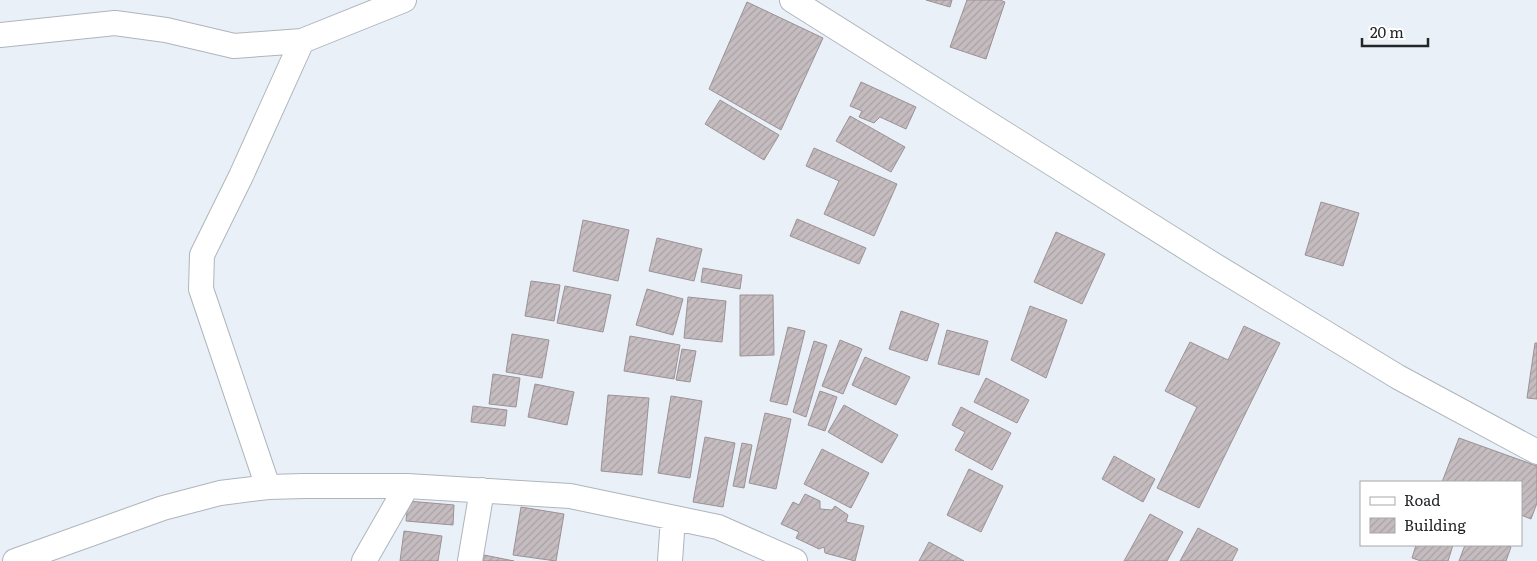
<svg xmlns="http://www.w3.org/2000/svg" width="1537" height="561" font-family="Literata,serif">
  <defs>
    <pattern id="building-hatch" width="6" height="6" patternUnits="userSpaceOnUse" patternTransform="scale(1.25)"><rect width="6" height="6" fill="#c5bcc0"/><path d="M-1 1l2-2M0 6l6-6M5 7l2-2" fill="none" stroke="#a9a1a5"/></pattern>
  </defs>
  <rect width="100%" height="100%" fill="#e9f0f7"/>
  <path fill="url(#building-hatch)" stroke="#9b9296" d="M926,0h26l-2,7z
    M967,0h33l5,2 -19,57 -36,-12z
    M747,2l76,36 -42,92 -72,-41z
    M861,82l55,25 -10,22 -26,-12 -6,6 -15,-6 3,-6 -12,-5z
    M720,100l59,35 -15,25 -59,-36z
    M850,116l55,31 -14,25 -55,-31z
    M814,148l83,36 -23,52 -50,-22 15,-33 -33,-15z
    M1321,202l38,11 -16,53 -38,-11z
    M797,219l69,29 -7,16 -69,-28z
    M583,220l46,10 -11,51 -45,-10z
    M1056,232l49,22 -23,50 -48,-22z
    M657,238l45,11 -8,32 -45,-10z
    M703,268l39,7 -2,14 -39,-7z
    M531,281l29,4 -6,36 -29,-5z
    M565,286l46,9 -8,37 -46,-9z
    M647,289l36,10 -10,36 -37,-10z
    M740,295h33l1,60 -34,1z
    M688,297l38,4 -4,41 -38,-4z
    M1030,306l37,14 -21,58 -35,-18z
    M901,311l38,13 -12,37 -38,-12z
    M1244,326l36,17 -81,165 -42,-20 40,-81 -32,-16 25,-49 38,18z
    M788,327l17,4 -18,74 -17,-4z
    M947,330l41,11 -9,34 -41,-11z
    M512,334l37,6 -7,38 -36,-6z
    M630,336l50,9 -6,34 -50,-8z
    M840,340l22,9 -19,45 -21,-8z
    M814,341l13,4 -21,72 -13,-5z
    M1535,343h2v56l-10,-1z
    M682,349l14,2 -6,31 -14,-2z
    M865,357l45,20 -14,28 -44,-20z
    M493,374l27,4 -4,29 -27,-3z
    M986,378l43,22 -12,23 -43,-21z
    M535,384l39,8 -7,33 -39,-8z
    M820,391l17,6 -12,34 -17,-6z
    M608,395l41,3 -7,77 -41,-4z
    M671,396l31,5 -12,77 -32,-5z
    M844,405l54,30 -16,28 -54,-31z
    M473,406l34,4 -2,16 -34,-4z
    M961,407l50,26 -19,37 -37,-20 10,-18 -13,-7z
    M765,413l26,6 -15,70 -27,-6z
    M705,437l30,6 -12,64 -30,-5z
    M1459,438l78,28v37l-6,16 -10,-4v-33h-79z
    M742,443l10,2 -8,43 -11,-2z
    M822,449l47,24 -18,35 -47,-24z
    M1114,456l41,23 -12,23 -41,-23z
    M969,469l34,17 -22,46 -34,-17z
    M805,494l15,7v8l12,1 3,-4 13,9 -2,7 18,4 -9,35 -30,-8 -1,-6 -5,2 -23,-11 3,-6 -18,-8 12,-22 6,3z
    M408,501l46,4 -1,20 -47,-4z
    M521,507l43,7 -8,47 -43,-6z
    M1150,514l33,18 -16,29h-43z
    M1198,528l40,21 -6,12h-52z
    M404,531l38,5 -4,25h-38z
    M929,542l35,19h-45z
    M1416,545h37l-5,16h-27l-9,-3z
    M1465,545h40l6,2 -5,14h-47z
    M484,555l30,6h-31z"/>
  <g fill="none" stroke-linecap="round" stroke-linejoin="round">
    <defs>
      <path id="street" d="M792,0l417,262 189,115 139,75
        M0,35l115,-12 51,7 68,16 68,-5 102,-41
        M268,487l-67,-198 1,-34 39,-79 61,-135
        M15,561l148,-53 57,-15 48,-6 36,-1h103l163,10 148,31 77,34
        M364,561l43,-75
        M470,561l12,-71
        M670,561l3,-43"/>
    </defs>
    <use href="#street" stroke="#afb5bc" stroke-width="26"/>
    <use href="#street" stroke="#fff" stroke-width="24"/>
  </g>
  <rect x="1360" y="481" width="162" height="65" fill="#ffffff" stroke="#a7a8a9"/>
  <rect x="1370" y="497" width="25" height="8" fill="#ffffff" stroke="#a7a8a9"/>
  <text x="1404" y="506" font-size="15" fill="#232528">Road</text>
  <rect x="1370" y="518" width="25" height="15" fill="url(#building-hatch)" stroke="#a7a8a9"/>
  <text x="1404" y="531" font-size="15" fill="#232528">Building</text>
  <path d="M1362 38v8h66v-8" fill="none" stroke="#232528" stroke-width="2.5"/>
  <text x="1370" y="38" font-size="15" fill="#232528" stroke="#ffffff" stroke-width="4" paint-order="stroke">20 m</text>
</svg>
